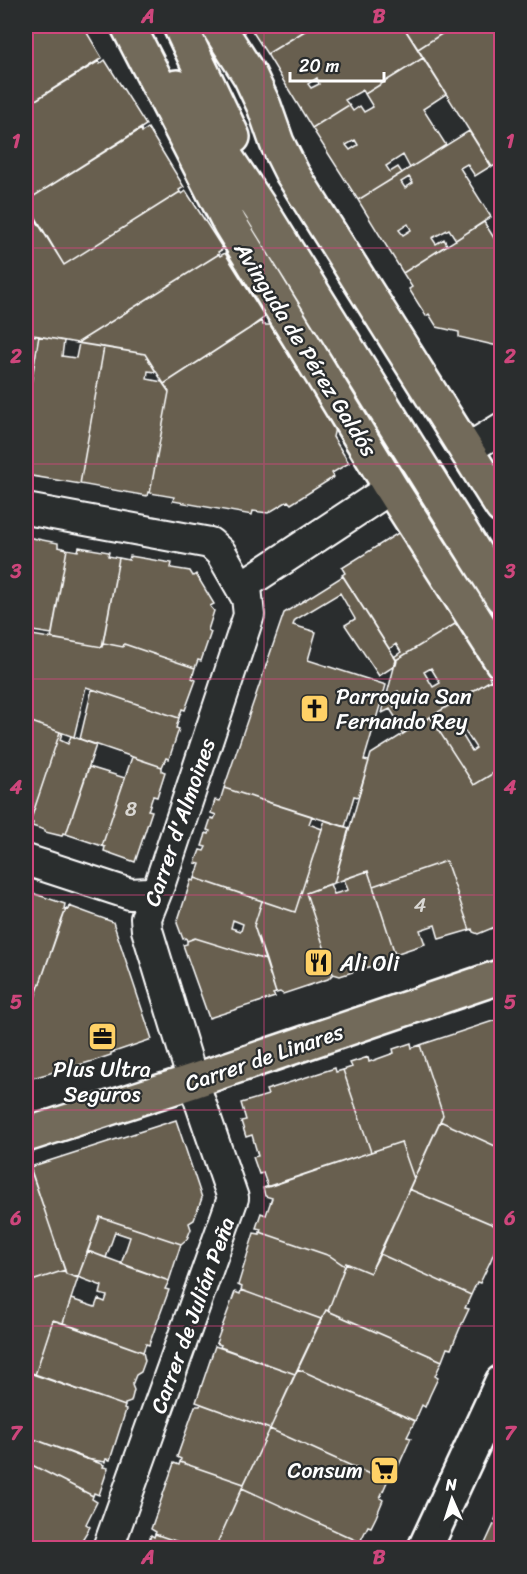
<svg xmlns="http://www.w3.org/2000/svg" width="527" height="1574" font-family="Sriracha,sans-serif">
  <rect width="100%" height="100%" fill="#2a2d2e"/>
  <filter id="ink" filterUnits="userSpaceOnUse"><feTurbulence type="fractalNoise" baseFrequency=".0167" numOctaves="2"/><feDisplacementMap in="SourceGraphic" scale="12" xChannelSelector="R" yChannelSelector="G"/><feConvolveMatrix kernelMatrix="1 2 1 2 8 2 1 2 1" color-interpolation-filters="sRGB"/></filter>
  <g filter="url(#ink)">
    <path fill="#675f4f" stroke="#fff" stroke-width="1.5" fill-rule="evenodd" d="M26,26h57l19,32 -76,48z
      M249,26h50l4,6 -36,22z
      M313,26h90l20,32 -58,36 -2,-4 -18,10 4,5 -37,23 -45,-74zM317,78l2,6 -8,4 -3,-4z
      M403,26h51l-36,23z
      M454,26h48v147l-6,-8 -4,2 -74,-118z
      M423,58l23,36 -23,15 23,36 -36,23 -7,-13 -17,11 4,6 8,-5 4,6 -44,27 -46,-72 37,-23 4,6 7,-5 4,6 9,-5 -8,-13zM355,140l3,5 -8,5 -4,-5z
      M105,60l41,65 -115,73 -5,-9v-83l73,-45 1,3z
      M148,128l36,59 -5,3 1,2 -116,73 -38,-64 115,-72 1,3z
      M469,131l22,35 -16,10 -8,-12 -7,4 31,49 -35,23 -7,-11 -17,9 4,6 8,-5 3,6 -44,28 -45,-73zM409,177l4,6 -8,5 -4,-6zM408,224l3,6 -8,5 -4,-5z
      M186,191l37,58 -5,3 1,2 -142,89 -51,-9v-130l38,61 116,-73 2,2z
      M484,222l15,24 3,-2v103l-43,-10v-5l-22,-5 -8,-13 -3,2 -17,-27 3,-2 -9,-14z
      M225,253l40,64 -18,13 -83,54 -19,-30 -68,-11 142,-89 1,2z
      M261,321l2,4h7l65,103 -2,9 16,26 -17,10 2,4 -43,27 -3,-3 -20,12 -15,-2 -1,4 -79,-14 1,-4 -24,-4 19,-101 -5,-8z
      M26,334l13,2 -13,78z
      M39,336l25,5 -2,15 14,2 3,-15 25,4 -24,137 -54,-9v-61z
      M104,347l41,7 11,18 -8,-1 -1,8 15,3 7,10 -19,101 -2,-1 -1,4 -67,-12z
      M403,530l57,91 -64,39 -2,-3 7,-5 -5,-8 -7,5 -47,-74 3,-2 -3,-5z
      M27,537l31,6v4l9,2 -15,85 -26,-4z
      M79,547l30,5 -1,4 11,2 -17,89 -51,-9 16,-89 11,2z
      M130,556l42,7 -1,5 19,3 3,5 3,-2 18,30 -4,2 4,5 -6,19 3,2 -10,29 -3,-1 -3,8 -71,-24 -1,3 -20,-4 16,-85 10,2z
      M343,576l54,85 -1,4 -17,11 -34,-51 10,-6 -15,-26 -45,27 -2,5 23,7 -8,28 78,25 -22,75 5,1 -11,36 -4,-1 -9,31 -121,-39 60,-175z
      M460,621l34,54 -5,2 2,3 -89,54 -3,-6 2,-2 -11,-17 -8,4 14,-53zM431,668l9,15 -7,4 -9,-15zM398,691l6,9 -10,7 -6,-10z
      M26,634l76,13 1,-4 20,4 1,-3 71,24 -3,10 4,2 -11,30 -3,-1 -3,9 -93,-31 -12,50 -48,-17z
      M495,679l7,12v77l-28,17 -44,-68 61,-37 1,1zM465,731l11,17 -4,3 -11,-18z
      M92,689l87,29 -3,10 3,1 -10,30 -3,-1 -4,9 -82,-28z
      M430,717l44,68 28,-17v156l-24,10 -5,-2 -1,-3 -2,1 -24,-69 -73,25 -5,-15 -34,12 37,-129z
      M26,720l34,12 -30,90 -4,-2z
      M60,732l2,1 -2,7 8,4 3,-8 25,9 -30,89 -3,-1 -1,3 -17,-4v-2l-13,-4 1,-3 -3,-1z
      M132,757l30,10v4l3,1 -8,25 -4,-1 -4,12 -1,2 4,1 -17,51 -31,-11 1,-4 -3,-1z
      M89,767l36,11 -23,68 -36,-12z
      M224,788l88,28 -3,8 13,5 -27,83 -100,-34 5,-14 -5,-1 5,-13 4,1 2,-4 -4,-1 3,-9 1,-4 3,1 1,-3 -3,-1 4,-12 3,1 2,-4 -5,-2 4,-13 5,1z
      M325,820l24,8 -15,55 -28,10 27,81 -5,5 -45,15 -3,-2 -4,1 -22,-67 8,-25 33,11z
      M446,861l24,69 -31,9 -4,-14 -15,5 5,14 -30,10 -22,-68z
      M368,871l27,83 -4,1v5l-51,16 -7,-2 -27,-81 24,-9 4,10 14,-4 -4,-11z
      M195,878l67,23 -8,25 12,34 -71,-22 -8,3 -1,-3 -3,1 -6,-16 14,-43 3,1zM233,920l10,4 -2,7 -10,-3z
      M26,891l39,13 -1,5h2l-28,80 -12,-4z
      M69,906l44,16 39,117 -41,14v2l-18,6 -64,18 -3,-1v-54l35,-102 5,-13 2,1z
      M195,938l71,22 10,33 -3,1 2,3 -66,21 -26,-73 4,-1v-3z
      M26,985l12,4 -12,35z
      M502,1018v131l-62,-28 3,-6 -23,-70z
      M411,1043l1,5 8,-3 23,70 -29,64 -13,-37 -30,10 -28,-82 9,-3 -2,-4 18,-6 1,5 25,-9 -1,-4z
      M335,1068l1,4 7,-2 28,82 -103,35 -5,-14 -4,1 -6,-17 5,-1 -6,-21 -6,2 -5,-16 5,-1 -5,-17 27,-8 -2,-5z
      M176,1120l26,78 -8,22 -5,3 2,6 -4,10 -6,5 -81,-27 -22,60 -12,-3 -36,-107z
      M440,1121l62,28 -1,79 -92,-39z
      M401,1142l13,37 -44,94 -24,-10 -1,3 -15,-10 -70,-24 1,-3 -5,-1 5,-15 5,2 6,-17 -7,-2 -2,-8z
      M26,1168l3,4 2,-1 34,99 -39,13z
      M409,1189l92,39 -6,14 3,1 -8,19 -10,21 -3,-1 -6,13 -91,-41z
      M100,1217l81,27 -12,37 -48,-17 9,-27 -15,-5 -9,26 -18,-7z
      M260,1232l70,24 15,10 -17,45 -2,-1 -5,9 -80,-29 1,-3 -4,-2 16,-52 6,1z
      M88,1251l81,30 -4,8 4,1 -11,30 -9,25 -3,-1 -3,8 -80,-29 8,-24 24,8 3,-8 7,3 2,-6 -7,-2 2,-8 -24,-9z
      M380,1254l91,41 -6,13 4,1 -9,19 -9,21 -4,-1 -5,13 -114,-50 18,-48 24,10z
      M65,1270l1,4 12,4 -15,45 -10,-3 -18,55 -9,-4v-88z
      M241,1290l80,29 -26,55 -75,-27 1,-2 -5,-2 19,-51 5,2z
      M326,1310l116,51 -7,15 3,2 -8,17 -5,12 -3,-2 -7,16 -117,-52z
      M53,1320l90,32 2,9 -4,11 -5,3 -4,10 2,5 -3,12 -6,2v2l-90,-31z
      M215,1346l80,28 -25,55 -74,-27z
      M298,1369l117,52 -8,16 4,1 -13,29 -3,-1 -8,16 -117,-53z
      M26,1371l99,35 -1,3 2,1 -16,50 -4,-1 -1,3 -19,-3 -60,-23z
      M201,1404l69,25 -26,55 -64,-22 1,-3 -4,-2 18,-51h5z
      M270,1429l117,53 -7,16 3,2 -7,17 -5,10 -3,-1 -8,16 -118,-54z
      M26,1436l78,29 -1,2 5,1 -9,27 -5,-2 -1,3 -67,-34z
      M26,1462l67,34 -1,3 5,3 -11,22 4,3 -13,21h-51z
      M180,1462l64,22 -29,64h-19l-41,-14 1,-2 -5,-3 23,-66 5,2z
      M242,1488l118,54 -2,6h-143z
      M502,1501v23l-7,-4z
      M498,1523l4,1v24h-19l11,-24 3,2z
      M155,1534l41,14h-49l4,-13 3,2z"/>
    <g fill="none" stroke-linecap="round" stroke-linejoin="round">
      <defs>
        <path id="street" d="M466,450l36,-22
          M26,509l184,34 11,10 26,45
          M26,860l104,34 18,-1 9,-3
          M108,1548l125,-350 -40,-117 -46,-151 -1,-12 14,-35 89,-268 -3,-27 4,-7 141,-93"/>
        <path id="secondary" d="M425,1548l77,-166"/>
        <path id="primary" d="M128,26l102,198 161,264 111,174
          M180,26l53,111
          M218,26l32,50 14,30 13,37 15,30 210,334
          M177,87l23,31 60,90 242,389
          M26,1135l167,-54 309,-105"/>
      </defs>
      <use href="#street" stroke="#fff" stroke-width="34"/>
      <use href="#secondary" stroke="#fff" stroke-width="38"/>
      <use href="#primary" stroke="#fff" stroke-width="38"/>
      <use href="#street" stroke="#2a2d2e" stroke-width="30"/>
      <use href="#secondary" stroke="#2a2d2e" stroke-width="33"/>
      <use href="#primary" stroke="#726b5a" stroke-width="33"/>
    </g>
  </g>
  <path fill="none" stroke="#ce467c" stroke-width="1.5" stroke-opacity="0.55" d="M264,26v1522M26,248h476M26,464h476M26,679h476M26,895h476M26,1110h476M26,1326h476"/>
  <defs>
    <symbol id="church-square" viewBox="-11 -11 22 22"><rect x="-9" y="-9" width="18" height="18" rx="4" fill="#ffd166" stroke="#2a2d2e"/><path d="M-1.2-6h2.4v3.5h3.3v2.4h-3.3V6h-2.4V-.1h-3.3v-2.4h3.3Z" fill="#111"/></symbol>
    <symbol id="restaurant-square" viewBox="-11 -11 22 22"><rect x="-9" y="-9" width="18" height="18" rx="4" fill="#ffd166" stroke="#2a2d2e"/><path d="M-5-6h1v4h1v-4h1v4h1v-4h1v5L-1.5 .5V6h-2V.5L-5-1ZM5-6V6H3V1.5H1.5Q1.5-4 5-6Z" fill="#111"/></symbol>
    <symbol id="office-square" viewBox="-11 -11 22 22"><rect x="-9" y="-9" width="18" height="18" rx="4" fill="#ffd166" stroke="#2a2d2e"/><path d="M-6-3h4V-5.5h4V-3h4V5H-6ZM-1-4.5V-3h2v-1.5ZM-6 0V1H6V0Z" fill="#111"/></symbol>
    <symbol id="supermarket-square" viewBox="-11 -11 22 22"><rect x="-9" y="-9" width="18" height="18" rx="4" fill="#ffd166" stroke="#2a2d2e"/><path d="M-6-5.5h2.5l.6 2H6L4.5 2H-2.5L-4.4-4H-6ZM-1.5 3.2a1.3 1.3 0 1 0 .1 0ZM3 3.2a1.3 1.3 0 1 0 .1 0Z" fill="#111"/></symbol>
  </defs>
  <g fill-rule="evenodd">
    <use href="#church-square" x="298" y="692" width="33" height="33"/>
    <use href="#restaurant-square" x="302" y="946" width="33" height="33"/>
    <use href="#office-square" x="86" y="1020" width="33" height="33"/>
    <use href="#supermarket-square" x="368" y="1454" width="33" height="33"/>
  </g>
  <g text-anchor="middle" stroke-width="4.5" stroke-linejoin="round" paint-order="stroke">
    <g font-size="20" fill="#d9d7d3">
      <text x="131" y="816">8</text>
      <text x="420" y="912">4</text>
    </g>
    <g font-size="22" fill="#fff" stroke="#2a2d2e">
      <text transform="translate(306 349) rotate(58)" y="8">Avinguda de Pérez Galdós</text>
      <text transform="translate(179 822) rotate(-71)" y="8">Carrer d'Almoines</text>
      <text transform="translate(264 1057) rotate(-19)" y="8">Carrer de Linares</text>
      <text transform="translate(192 1315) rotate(-70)" y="8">Carrer de Julián Peña</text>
    </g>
    <g font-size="22" fill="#fff" stroke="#2a2d2e" text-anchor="start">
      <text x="336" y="704">Parroquia San<tspan x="336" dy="25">Fernando Rey</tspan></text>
      <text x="340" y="971">Ali Oli</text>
      <text x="102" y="1077" text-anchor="middle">Plus Ultra<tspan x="102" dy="25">Seguros</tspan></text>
      <text x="363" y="1478" text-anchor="end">Consum</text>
    </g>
  </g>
  <rect width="527" height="1574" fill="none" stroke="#2a2d2e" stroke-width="66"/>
  <g transform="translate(452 1499) rotate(357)" stroke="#2a2d2e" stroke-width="4.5" paint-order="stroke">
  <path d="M0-4.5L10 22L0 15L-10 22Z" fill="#ffffff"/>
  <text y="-9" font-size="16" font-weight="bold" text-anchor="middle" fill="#ffffff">N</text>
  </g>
  <path d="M290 72v9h94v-9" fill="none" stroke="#ffffff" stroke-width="3"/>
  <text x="299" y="72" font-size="18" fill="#ffffff" stroke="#2a2d2e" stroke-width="4.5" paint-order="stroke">20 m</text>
  <rect x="33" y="33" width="461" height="1508" fill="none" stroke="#ce467c" stroke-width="2"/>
  <g font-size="20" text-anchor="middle" font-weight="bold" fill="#ce467c">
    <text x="148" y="23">A</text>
    <text x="379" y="23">B</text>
    <text x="16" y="148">1</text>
    <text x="510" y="148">1</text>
    <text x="16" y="363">2</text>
    <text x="510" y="363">2</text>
    <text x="16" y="578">3</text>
    <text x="510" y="578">3</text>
    <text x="16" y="794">4</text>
    <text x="510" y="794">4</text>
    <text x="16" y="1009">5</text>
    <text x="510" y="1009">5</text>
    <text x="16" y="1225">6</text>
    <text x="510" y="1225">6</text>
    <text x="16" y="1440">7</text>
    <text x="510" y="1440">7</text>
    <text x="148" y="1564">A</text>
    <text x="379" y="1564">B</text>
  </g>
</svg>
